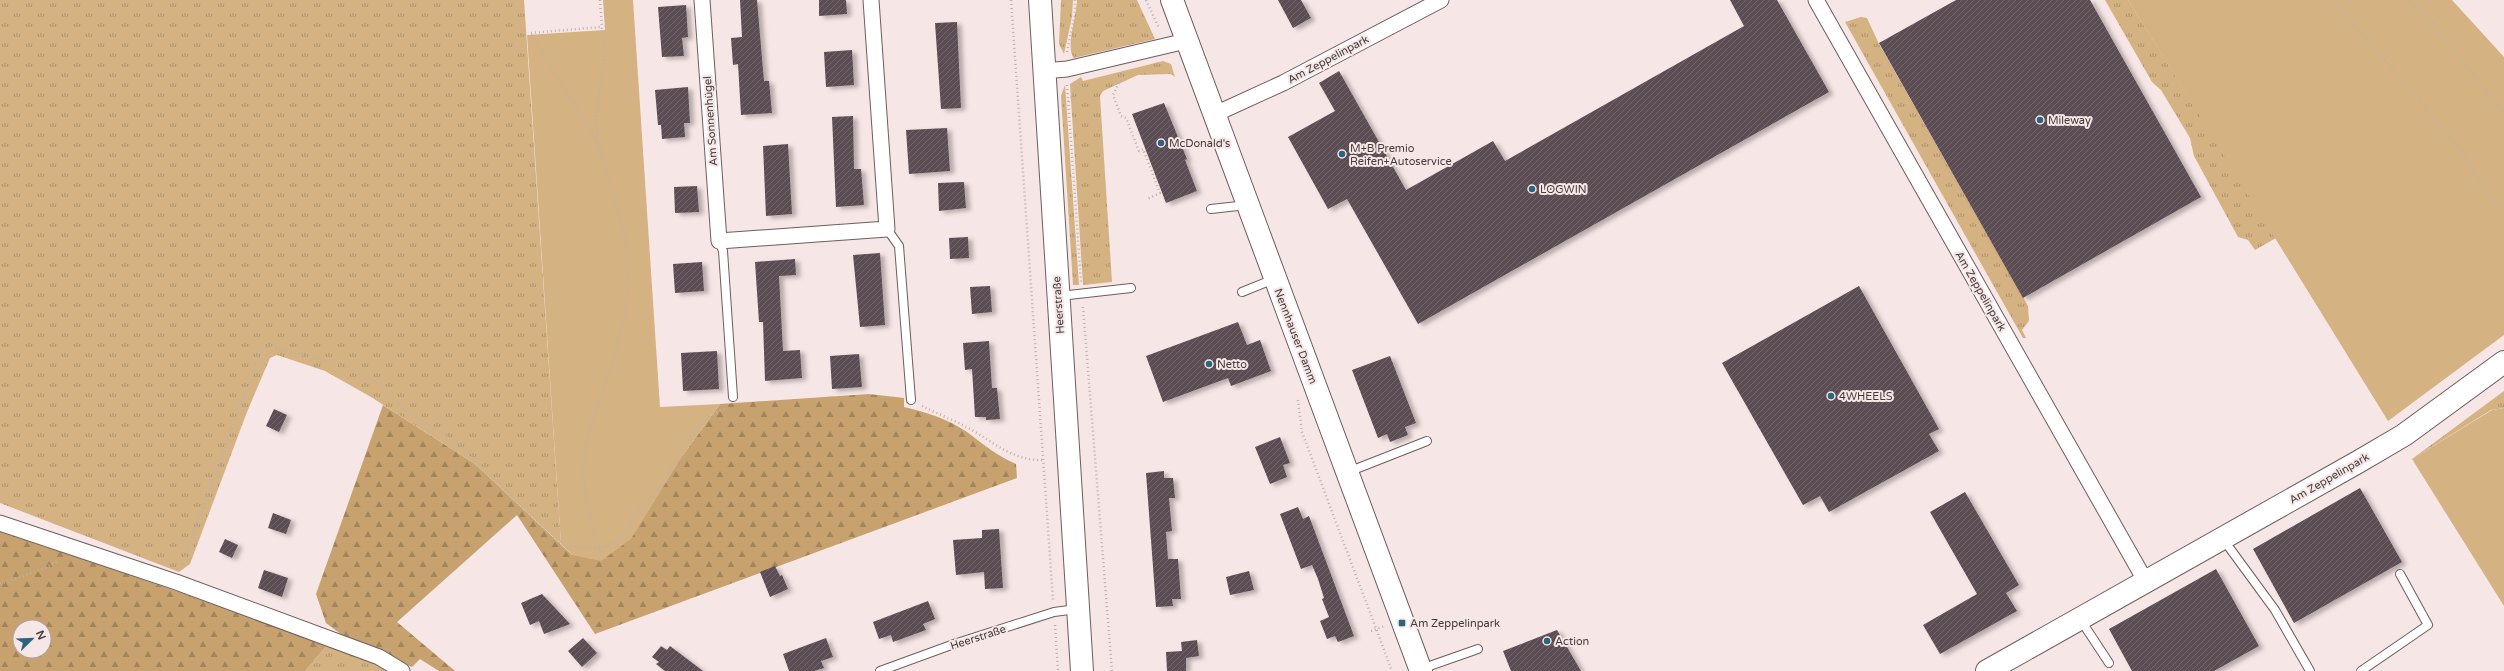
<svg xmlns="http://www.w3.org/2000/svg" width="2504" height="671" font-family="'Varela Round',sans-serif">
  <defs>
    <pattern id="grass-tufts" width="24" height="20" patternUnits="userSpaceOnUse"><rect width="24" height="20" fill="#d4b282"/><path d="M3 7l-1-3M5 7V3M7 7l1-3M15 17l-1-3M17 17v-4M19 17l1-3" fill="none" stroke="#ae926c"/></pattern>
    <pattern id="forest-firs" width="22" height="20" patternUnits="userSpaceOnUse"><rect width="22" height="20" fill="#c7a26e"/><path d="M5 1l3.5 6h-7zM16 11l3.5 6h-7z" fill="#a3855c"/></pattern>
    <pattern id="building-hatch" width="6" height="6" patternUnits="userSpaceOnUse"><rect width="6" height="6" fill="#5b4e54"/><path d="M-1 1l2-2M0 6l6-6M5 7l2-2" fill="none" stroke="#70666a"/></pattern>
    <filter id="shadow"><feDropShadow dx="4.5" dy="2.5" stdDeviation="2" flood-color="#0004"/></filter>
  </defs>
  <rect width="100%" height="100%" fill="#f7e6e6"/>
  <path fill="url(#grass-tufts)" d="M0,0h524l37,544 -86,-80 -104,-67 -46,-26 -48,-16 -7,3 -23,54 -57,152 -11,8 -179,-69z
    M1061,0h12l-1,17 -8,37 -5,-10z
    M1077,0h60l18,39 -81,19c-9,-10 3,-43 3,-58z
    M2105,0h23l148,238 -21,12 -7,-10 -10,-3 -44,-81 -4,-18 -29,-48 -9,-8z
    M1861,17l6,1 12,26 149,262 1,15 -7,9 4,8h-3l-178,-316z
    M1163,61l8,3 4,13 -4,-3 -33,1 -35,16 -3,5 12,186 -29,3 -13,-201 11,-7 2,4z
    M1065,85l14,200h-6l-12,-189z
    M2504,391v17l-13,2 -79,49z
    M328,644l58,23 6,4h-87z"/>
  <path fill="url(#forest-firs)" fill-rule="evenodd" d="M869,394l35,4v9c22,5 44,12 63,25 16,12 30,24 49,32l1,14 -422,156 -78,-119 -120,107 58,49h-16l-19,-12 -8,8 -70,-32 -16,-12 -10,-29 67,-189 92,59 97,91 111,-100 37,-51z
    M0,530l328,114 -23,27h-305zM20,627h24v24h-24z"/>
  <path fill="#d4b282" d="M603,0h30l27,407 60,-3 -37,51 -52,84 -30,22 -29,-6 -11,-11 -34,-509 78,-5z
    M2128,0h324l52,57v278l-116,86z
    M2504,408v198l-92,-147 80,-49z"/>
  <path fill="url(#building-hatch)" filter="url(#shadow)" d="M740,0h17l7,81h5l3,32 -31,2 -3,-51 -5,1 -2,-27 11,-1z
    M819,0h27l1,14 -28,2z
    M1278,0h23l10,18 -18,10z
    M1730,0h47l52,92 -411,232 -71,-125 -19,10 -40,-72 47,-26 -16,-28 20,-12 67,119 87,-49 12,20 239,-135z
    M1956,0h134l111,197 -178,101 -144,-255z
    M686,5l2,32 -6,1 2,18 -22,1 -4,-50z
    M957,22l4,86 -20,1 -6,-86z
    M852,50l2,35 -28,2 -2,-35z
    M688,87l2,36h-6l1,14 -23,2 -1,-14h-3l-3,-35z
    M1164,103l23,56 -2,1 12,31 -31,12 -34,-89z
    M853,116l1,53h7l3,36 -28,2 -4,-90z
    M947,128l3,43 -41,3 -3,-44z
    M788,144l4,70 -26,2 -3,-70z
    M964,182l2,26 -27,3 -1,-28z
    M697,186l2,26 -24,1 -1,-26z
    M968,237l1,21 -19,1 -1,-21z
    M880,253l5,72 -25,2 -7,-72z
    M795,259l1,16 -17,1 4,75 17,-1 2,28 -37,3 -2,-59h-4l-4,-60z
    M702,262l2,29 -29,2 -2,-29z
    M990,286l2,26 -20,2 -2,-27z
    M1859,286l80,143 -10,5 10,17 -110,61 -9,-16 -17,9 -81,-142z
    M1238,322l9,23 13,-5 11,31 -40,15 -3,-8 -65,24 -17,-46z
    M989,341l3,47h5l3,31 -14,1v-3h-11l-3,-48 -7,1 -2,-27z
    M717,351l2,38 -36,2 -2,-38z
    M859,354l3,33 -30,2 -2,-33z
    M1390,356l26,67 -11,4 3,8 -18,7 -3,-8 -9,4 -26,-68z
    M274,409l13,6 -8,17 -13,-6z
    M1280,437l10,26 -7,2 4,12 -17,7 -15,-37z
    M1164,471v7h9l2,20h-6l3,33 -6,1 2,27h10l3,40h-9l1,7 -17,1 -10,-134z
    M2360,488l42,74 -108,61 -41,-74z
    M1965,492l54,93 -13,8 11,18 -77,43 -17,-29 54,-31 -47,-82z
    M1298,507l5,12 6,-3 45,120 -16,6 -3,-6 -8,3 -7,-18 9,-4 -7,-18 2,-1 -6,-19 -6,-14 -11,4 -21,-55z
    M273,513l18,7 -5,14 -18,-6z
    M999,529l4,59 -18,1 -1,-17 -28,3 -3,-35 29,-2v-8z
    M225,539l13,6 -6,13 -13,-6z
    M775,566l5,10 2,-1 6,14 -18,8 -10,-25z
    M2216,569l43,77 -45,25h-82l-23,-42z
    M264,570l24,8 -6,19 -24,-9z
    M1249,571l5,19 -24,5 -4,-18z
    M542,594l28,30 -26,10 -5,-13 -9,4 -9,-22z
    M928,601l7,18 -12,5 3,6 -33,12 -2,-7 -12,4 -6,-17z
    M1557,630l24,41h-70l-8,-20z
    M583,638l14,15 -15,14 -14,-16z
    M826,638l7,19 -12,4 3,7 -10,3h-25l-6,-17z
    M1197,640l2,16 -13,2v13h-19l-1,-19 16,-1 -1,-9z
    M661,646l6,4 3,-4 33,25h-38l-9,-7 3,-2 -7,-5z"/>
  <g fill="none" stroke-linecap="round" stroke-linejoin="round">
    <defs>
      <path id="service" d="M1211,209l36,-4
        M887,229l12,17 12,154
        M719,241l4,10 10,146
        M1242,292l32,-13
        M1060,296l71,-8
        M1348,472l79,-31
        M2223,539l52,71 35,61
        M2080,619l29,44
        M1421,669l57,-20
        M880,671l74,-27 100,-32 23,-3
        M2361,671l67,-46 -28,-51"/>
      <path id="minor" d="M702,0l17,241 168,-12 -16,-229
        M1816,0l330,582
        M1043,71l24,-2 119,-28
        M1213,115l70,-32 158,-83
        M0,523l176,59 203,75 23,14"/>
      <path id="secondary" d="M1172,0l249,671
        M1987,671l371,-209 46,-27 100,-73"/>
      <path id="primary" d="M1040,0l42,671"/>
    </defs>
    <use href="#service" stroke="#6d5e5e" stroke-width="10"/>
    <use href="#minor" stroke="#6d5e5e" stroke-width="17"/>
    <use href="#secondary" stroke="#6d5e5e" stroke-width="24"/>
    <use href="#primary" stroke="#6d5e5e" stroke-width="24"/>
    <path stroke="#beb1b1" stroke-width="2.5" stroke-dasharray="1 3" stroke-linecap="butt" d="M600,0l4,59 -8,60 2,24 28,98 3,21 -4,55 -9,33 -29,87 -4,37 4,33 15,50
      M1011,0l42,600
      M1146,0l13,28
      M2331,0l55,61 78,93 19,35 21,18
      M2410,0l22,22 72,92
      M1067,52l8,-39v-13
      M1124,72l-11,23 8,21 5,2 13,33 4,-2 17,44 -13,6
      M1067,85l14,197
      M1069,102l12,-20
      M597,141l-67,-108 71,-6
      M1083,307l29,364
      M1298,400l4,32 90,239
      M922,406c16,8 34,15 50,24 24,14 42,31 72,30
      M181,568l79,-216 9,-7 80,23 34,18 21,23 56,36 95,95c16,8 46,13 62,1 10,-7 16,-23 23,-33 6,-9 16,-15 23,-25 22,-32 22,-57 63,-75
      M0,584l45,-16 14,-8
      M1055,625l3,46
      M1371,631l13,-5"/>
    <use href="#service" stroke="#fff" stroke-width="8"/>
    <use href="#minor" stroke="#fff" stroke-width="15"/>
    <use href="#secondary" stroke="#fff" stroke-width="22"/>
    <use href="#primary" stroke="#fff" stroke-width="22"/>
  </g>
  <g fill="#2a657d" stroke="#f7e6e6" stroke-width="1.5">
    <circle cx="2040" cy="120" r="4"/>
    <circle cx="1161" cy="143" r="4"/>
    <circle cx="1342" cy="154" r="4"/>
    <circle cx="1532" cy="189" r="4"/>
    <circle cx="1209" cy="364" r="4"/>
    <circle cx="1831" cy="396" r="4"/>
    <rect x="1398" y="619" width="8" height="8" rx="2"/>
    <circle cx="1547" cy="641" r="4"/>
  </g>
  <g text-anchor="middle" stroke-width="4" stroke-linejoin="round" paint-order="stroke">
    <g font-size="11" fill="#423b3b" stroke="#f7e6e6">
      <text transform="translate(1328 59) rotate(-28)" y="4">Am Zeppelinpark</text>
      <text transform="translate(710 121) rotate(-94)" y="4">Am Sonnenhügel</text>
      <text transform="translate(1981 291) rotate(60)" y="4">Am Zeppelinpark</text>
      <text transform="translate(1058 305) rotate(-94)" y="4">Heerstraße</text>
      <text transform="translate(1296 336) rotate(69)" y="4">Nennhauser Damm</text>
      <text transform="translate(2329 478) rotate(-30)" y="4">Am Zeppelinpark</text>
      <text transform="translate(978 637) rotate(-18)" y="4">Heerstraße</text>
    </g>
    <g font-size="11" fill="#423b3b" stroke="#f7e6e6" text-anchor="start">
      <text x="2048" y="124">Mileway</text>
      <text x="1169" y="147">McDonald's</text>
      <text x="1350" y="152">M+B Premio<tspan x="1350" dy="13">Reifen+Autoservice</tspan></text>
      <text x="1540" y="193">LOGWIN</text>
      <text x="1217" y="368">Netto</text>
      <text x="1839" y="400">4WHEELS</text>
      <text x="1410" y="627">Am Zeppelinpark</text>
      <text x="1555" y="645">Action</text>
    </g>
  </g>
  <g transform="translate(32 639) rotate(67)"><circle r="19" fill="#f7e6e6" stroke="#afa2a2"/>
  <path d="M0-3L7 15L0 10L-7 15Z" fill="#2a657d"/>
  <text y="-6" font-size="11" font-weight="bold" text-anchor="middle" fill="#423b3b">N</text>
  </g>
</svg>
